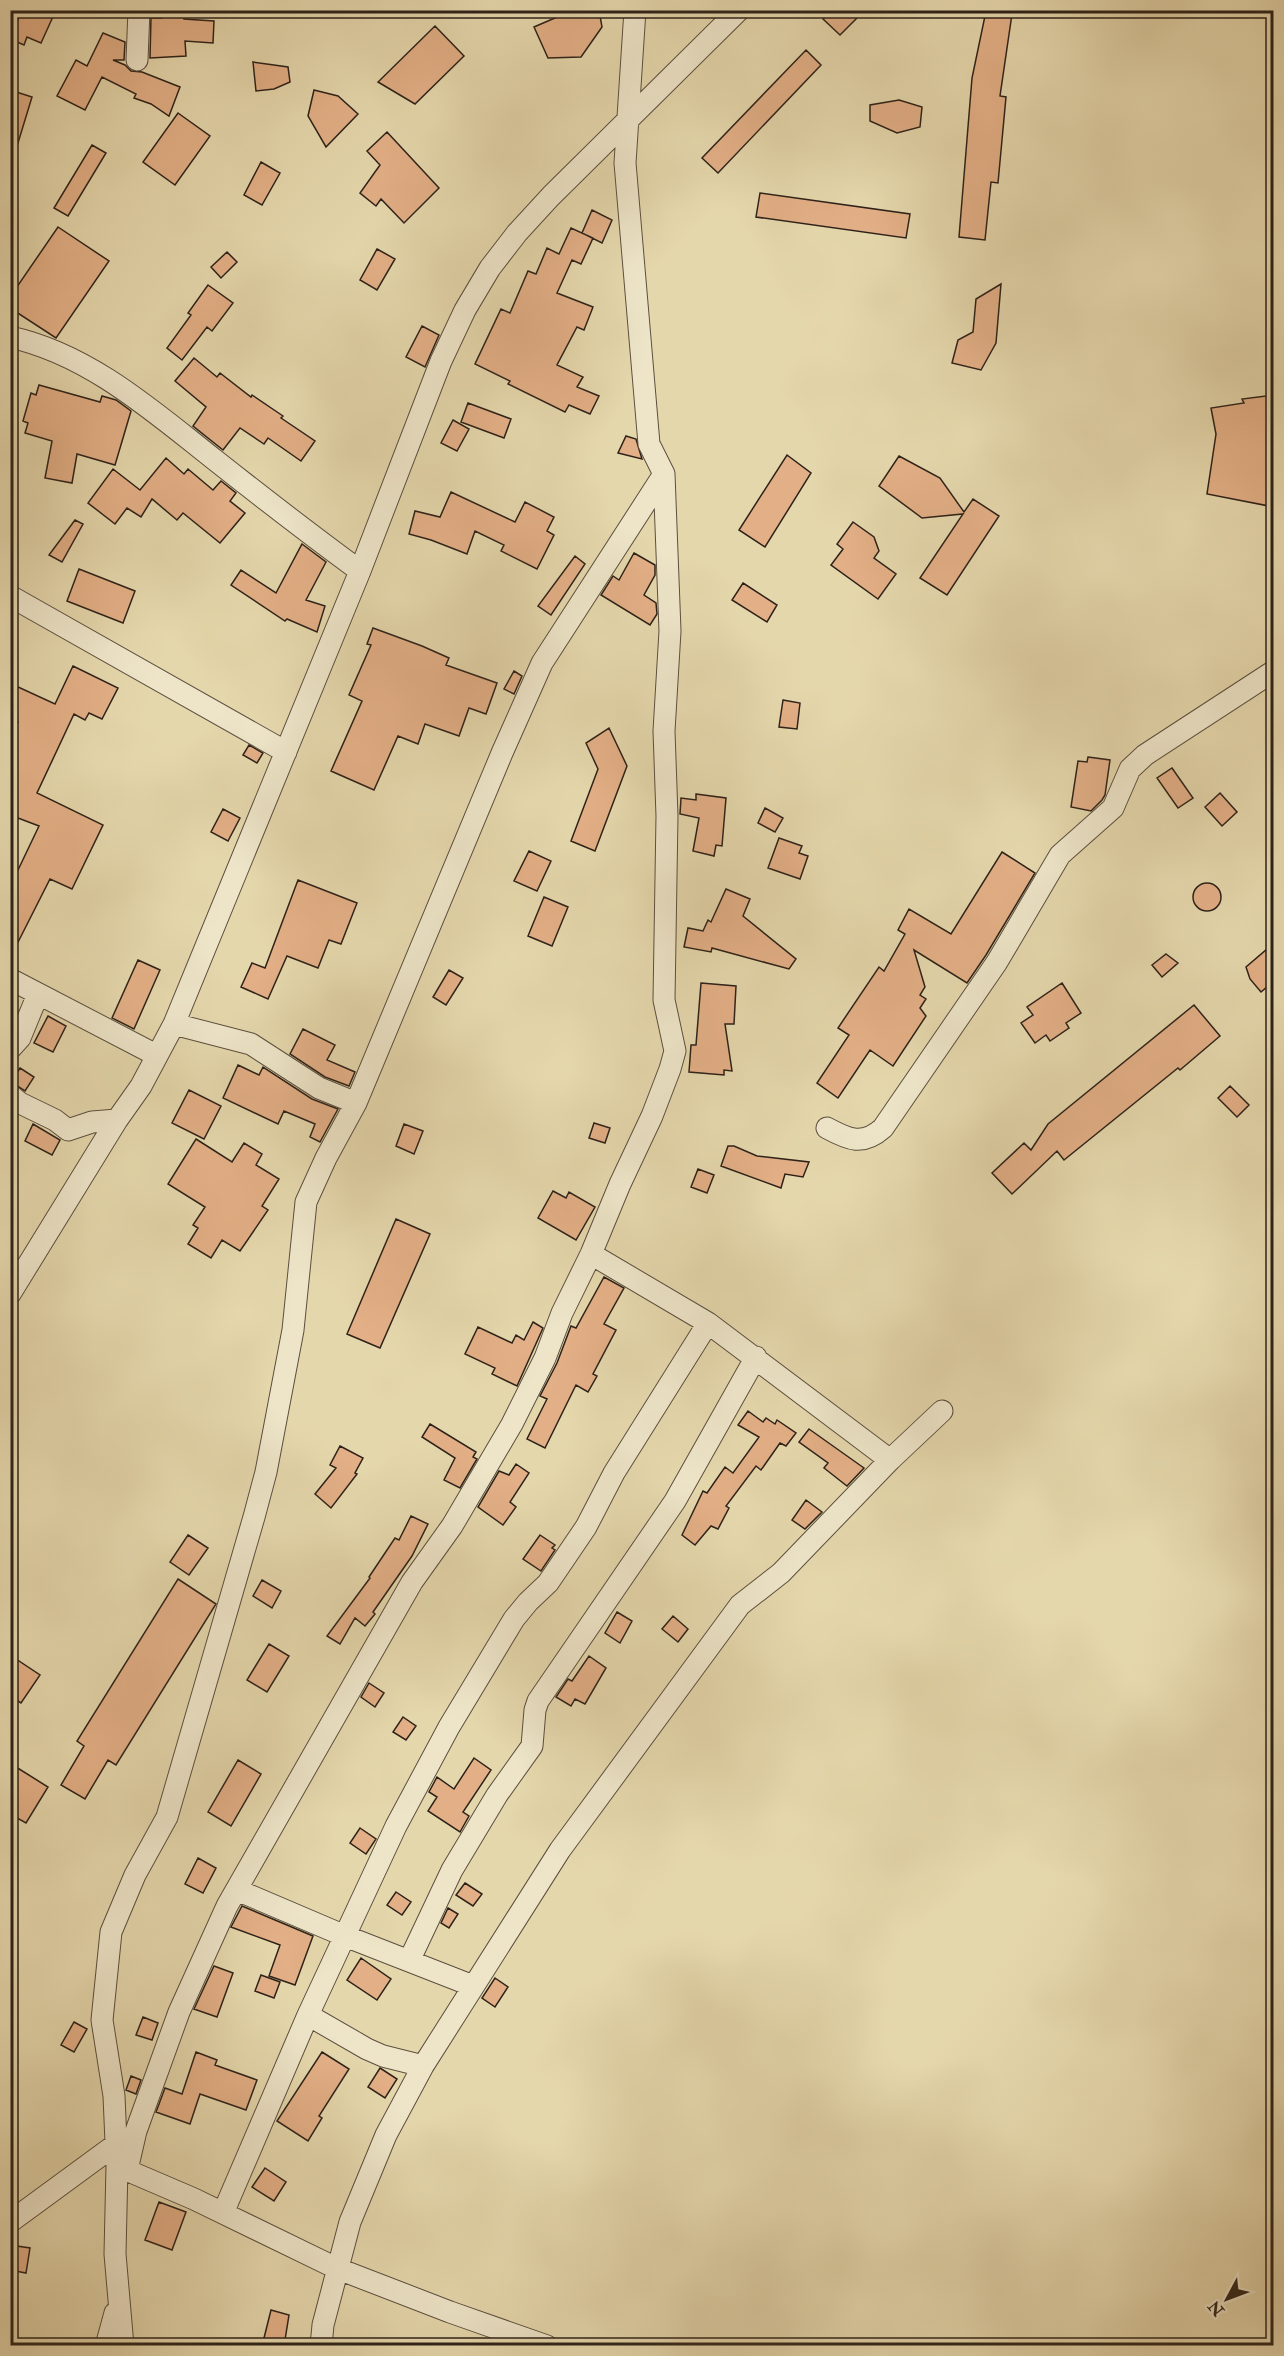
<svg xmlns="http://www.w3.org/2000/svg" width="1284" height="2356" font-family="'IM FELL Double Pica',serif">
  <rect width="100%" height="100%" fill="#e5d7ac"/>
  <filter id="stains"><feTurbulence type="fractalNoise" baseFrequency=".00333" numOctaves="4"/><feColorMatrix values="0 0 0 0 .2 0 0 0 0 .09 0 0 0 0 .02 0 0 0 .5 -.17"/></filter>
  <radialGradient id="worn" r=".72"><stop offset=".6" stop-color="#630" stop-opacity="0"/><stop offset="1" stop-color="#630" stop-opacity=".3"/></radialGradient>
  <path fill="#e3af86" stroke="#2d2219" stroke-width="1.5" d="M22,10h34l-15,33 -14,-6 -3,8 -14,-6z
    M161,10h22l1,9 30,2 -1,22 -28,-2 1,15 -36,2 1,-40h11z
    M562,10h37l3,17 -21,30 -33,1 -14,-31 28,-12z
    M832,10h33l-25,25 -17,-16z
    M986,11l26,3 -12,82 6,1 -8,86 -7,-1 -6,58 -26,-3 13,-159z
    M435,26l29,30 -49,48 -37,-22z
    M103,33l22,9 -1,18h-11l12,5 6,6 11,1 38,15 -11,29 -18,-12 -17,-6 2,-4 -34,-17 -17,33 -28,-14 19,-36 11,6z
    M806,50l15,15 -103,108 -16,-15z
    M253,62l35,5 2,15 -16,7 -18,2z
    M10,90l22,7 -18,59h-4z
    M314,90l24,6 20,18 -32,33 -18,-31z
    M899,100l23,7 -2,20 -23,6 -27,-12v-16z
    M178,113l32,23 -35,49 -32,-23z
    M387,132l52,56 -35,35 -23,-24 -5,7 -16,-13 20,-28 -13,-14z
    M92,145l14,8 -38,63 -14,-8z
    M261,162l19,11 -18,32 -18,-10z
    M760,193l150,21 -4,24 -150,-21z
    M592,210l20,10 -10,23 -20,-10z
    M58,227l51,34 -53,77 -46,-30v-11z
    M571,228l22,10 -12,26 -9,-4 -15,33 36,14 -9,23 -7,-3 -20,38 26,12 -6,10 22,9 -9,18 -21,-9 -4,7 -57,-28 2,-3 -35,-17 26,-55 9,4 18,-42 8,3 11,-26 12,6z
    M377,249l18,10 -18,31 -17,-10z
    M227,252l10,10 -16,16 -10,-11z
    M1001,284l-5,59 -15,27 -29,-7 6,-23 15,-8 3,-33z
    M208,285l25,18 -21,28 -5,-4 -25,33 -15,-12 24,-33 -3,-2z
    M422,326l17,9 -14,32 -19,-10z
    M194,358l23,19 3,-4 31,24 1,-2 31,21 -2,2 34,23 -14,20 -33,-23 -4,6 -24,-16 -17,22 -30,-24 13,-19 -31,-26z
    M39,385l61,17 2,-6 14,4 15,11 -16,54 -38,-11 -5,29 -27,-5 7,-37 -27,-8 3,-10 -5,-2 8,-28 5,2z
    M1274,395v112l-67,-13 9,-60 -5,-26 33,-5 -2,-4z
    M468,403l43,16 -7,19 -43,-16z
    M453,420l16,9 -12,22 -16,-8z
    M626,436l10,3 6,20 -24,-6z
    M787,455l24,18 -46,74 -26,-17z
    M899,456l41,22 24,34 9,-13 26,17 -52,79 -27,-17 43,-64 -41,4 -43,-32z
    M166,458l18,16 4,-5 25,21 8,-9 15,12 -6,8 15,12 -25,30 -37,-30 -6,7 -25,-21 -11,18 -14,-9 -12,16 -27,-21 25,-34 27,21z
    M451,492l64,30 10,-20 29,15 -7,14 7,4 -17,34 -36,-18 3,-6 -29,-14 -8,23 -36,-14 -22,-6 6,-23 25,6z
    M75,520l8,4 -21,38 -13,-7z
    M853,522l21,15 5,14 -5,7 22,16 -18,25 -47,-34 12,-16 -6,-5z
    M302,544l24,18 -20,38 19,6 -8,26 -30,-13 -2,2 -54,-36 10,-15 35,23z
    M634,553l21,12v10l-11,20 12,8 1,11 -7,11 -49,-30 12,-19 6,4z
    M575,556l10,8 -34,51 -13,-9z
    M79,569l56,22 -12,32 -56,-22z
    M743,583l34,22 -10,17 -35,-22z
    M373,628l49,18 27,12 -3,7 51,18 -11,31 -17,-6 -10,28 -34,-12 -7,20 -20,-8 -24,54 -43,-19 31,-70 -13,-6 22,-50 -4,-1z
    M73,666l45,22 -16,31 -13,-6 -4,7 -11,-6 -37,79 66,32 -31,64 -22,-10 -40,79v-92l8,4 21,-44 -29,-11v-76l8,-17 -8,-4v-21l6,-11 39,18z
    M514,671l8,5 -8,18 -10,-5z
    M783,700l17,3 -3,26 -18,-2z
    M609,728l18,38 -32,85 -24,-10 27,-72 -12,-26z
    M249,745l14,8 -6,10 -14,-8z
    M1088,757l22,3 -5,35 -3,5 -11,11 -20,-4 7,-46 9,1z
    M1172,768l21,30 -15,10 -21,-30z
    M1220,793l17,19 -15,14 -17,-19z
    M696,794l30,4 -4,48 -6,-1 -2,11 -21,-5 6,-33 -19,-4 1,-16 15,2z
    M765,808l18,10 -8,14 -17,-9z
    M223,809l17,9 -12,23 -17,-9z
    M779,838l23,8 -3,7 9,3 -8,23 -32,-11z
    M529,851l22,10 -14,30 -23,-10z
    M1002,852l33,21 -49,82 -19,28 -53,-33 11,37 -5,8 6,4 -6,9 6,8 -33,50 -23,-16 -32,48 -21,-15 32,-48 -11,-7 41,-61 5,4 21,-37 -7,-4 11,-21 42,25z
    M298,880l59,23 -16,41 -12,-4 -11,28 -31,-12 -19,43 -27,-12 11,-24 13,5z
    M1193 897a14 14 0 1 1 28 0a14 14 0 1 1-28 0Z
    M726,889l24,10 -7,17 53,43 -7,10 -77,-21 -1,4 -27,-5 4,-19 15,3 5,-11 3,2z
    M544,897l24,10 -16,39 -24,-10z
    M1274,943v38l-13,11 -11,-13 -4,-12z
    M1166,954l12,9 -16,14 -10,-12z
    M138,960l22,10 -26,59 -22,-11z
    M449,970l14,8 -17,27 -13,-8z
    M701,983l35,3 -2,38h-9l7,47 -8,-1v5l-35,-3 2,-27h5z
    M1062,983l19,30 -15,10 3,5 -19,13 -4,-6 -11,8 -14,-20 12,-8 -6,-8z
    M1194,1005l26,31 -40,34 -2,-2 -114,92 -7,-9 -45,43 -20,-21 32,-30 7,7 17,-26z
    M48,1016l18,10 -13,26 -19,-9z
    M303,1029l32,16 -8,15 28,12 -6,14 -24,-9 -35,-23z
    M238,1065l21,10 4,-8 49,32 26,10 -18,33 -10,-5 5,-13 -31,-13 -6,13 -55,-26z
    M20,1068l14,9 -9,14 -14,-9z
    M1230,1086l19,19 -12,12 -19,-19z
    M189,1090l32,16 -17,33 -32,-16z
    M594,1123l16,5 -5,15 -16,-5z
    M33,1124l27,16 -8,15 -27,-14z
    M404,1124l19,7 -9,23 -18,-8z
    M196,1139l36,23 12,-19 18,11 -6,11 23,14 -17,27 6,4 -28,41 -18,-11 -11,18 -23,-14 10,-16 -5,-3 12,-18 -37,-23z
    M728,1146h6l23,10 52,6 -6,15 -18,-3 -4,14 -60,-22z
    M698,1169l16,6 -7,18 -16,-6z
    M553,1191l13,7 3,-6 26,15 -19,33 -38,-22z
    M396,1219l34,15 -50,114 -33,-14z
    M604,1277l20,11 -20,36 12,6 -23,44 4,2 -9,16 -12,-7 -31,63 -18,-9 20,-40 -7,-3 17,-33 14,-37 5,2z
    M533,1322l10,6 -26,58 -25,-12 3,-6 -30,-14 13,-27 34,16 4,-8 8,5z
    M748,1411l15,11 3,-4 9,6 2,-4 19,13 -10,13 -6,-3 -19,27 -5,-4 -30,40 3,2 -11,21 -7,-3 -16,19 -13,-10 21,-44 4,2 18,-26 8,6 26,-36 -21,-12z
    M430,1424l46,28 -3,5 4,2 -17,29 -16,-8 11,-22 -33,-21z
    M809,1429l55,39 -17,18 -23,-18 4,-5 -29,-21z
    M340,1446l23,12 -8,15 2,1 -26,34 -16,-14 21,-26 -6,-3z
    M516,1464l13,9 -19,29 6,5 -13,18 -25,-18 21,-36 10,4z
    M806,1500l16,12 -17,17 -13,-9z
    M411,1516l17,8 -16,32 -39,56 2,2 -10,12 -10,-8 -15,26 -13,-8 43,-58 -1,-1 26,-39 4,2z
    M188,1535l20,13 -19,27 -19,-13z
    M540,1535l15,10 -3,3 3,2 -14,21 -18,-12z
    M178,1579l38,25 -100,161 -8,-5 -23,39 -24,-14 23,-39 -7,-5z
    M262,1580l19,11 -9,17 -19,-12z
    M617,1612l15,9 -12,22 -15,-10z
    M673,1616l15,13 -10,13 -16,-13z
    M269,1644l20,12 -22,36 -20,-12z
    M10,1655l30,20 -19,28 -11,-7z
    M589,1656l17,12 -21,36 -10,-5 -4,7 -15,-9 12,-18 4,2z
    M369,1683l15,10 -9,14 -14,-10z
    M403,1717l13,9 -10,14 -13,-8z
    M474,1758l17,12 -28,42 6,4 -9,16 -32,-21 9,-14 -8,-5 8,-15 17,12z
    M238,1760l23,14 -30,52 -23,-14z
    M16,1767l32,20 -22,36 -16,-9v-39z
    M360,1828l16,11 -10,15 -16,-11z
    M198,1858l18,10 -13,25 -18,-9z
    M465,1883l17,11 -9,12 -17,-11z
    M396,1892l15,10 -9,13 -15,-10z
    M242,1906l71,30 -18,49 -26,-9 11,-31 -49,-18z
    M448,1908l10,6 -9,14 -8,-5z
    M361,1958l30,21 -14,21 -30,-20z
    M214,1966l19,7 -16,44 -23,-8z
    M261,1975l19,7 -6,16 -19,-7z
    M495,1978l13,9 -13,20 -13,-9z
    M143,2017l15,6 -6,17 -16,-5z
    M74,2022l13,7 -13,23 -13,-7z
    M196,2052l21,8 -2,5 42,15 -11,30 -46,-16 -10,30 -34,-12 9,-24 17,6z
    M322,2052l27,17 -30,47 3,2 -14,23 -31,-20z
    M380,2068l17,11 -12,19 -17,-11z
    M131,2076l10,4 -5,14 -10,-4z
    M265,2168l21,14 -12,19 -22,-14z
    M159,2202l27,10 -14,38 -27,-10z
    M10,2245l20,3 -4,25 -16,-3z
    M271,2310l18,5 -5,31h-22z"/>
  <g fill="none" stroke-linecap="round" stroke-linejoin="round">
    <defs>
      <path id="minor" d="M137,60l2,-50
        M10,337c79,17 144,75 205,123 48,38 96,75 145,111
        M10,596l276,156
        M10,979l146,76
        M174,1024l77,20 68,44 37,15
        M10,1049l10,-11 18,-44
        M10,1095l10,8 35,17 13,10 24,-8 25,-2
        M827,1128c22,12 36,18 56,0l114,-166 63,-107 53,-47 17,-39 15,-14 129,-84
        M591,1254l117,69 182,137
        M10,1294l107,-174 24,-34 33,-62 186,-453 81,-210 24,-51 25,-42 27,-35 34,-37 188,-186
        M237,1890l108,46 128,50
        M409,1961l43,-91 45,-75 35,-49 3,-36 3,-9 137,-200 81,-144
        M308,2015l59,34 16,7 40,10
        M117,2166l77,33 142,69 114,44 97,34
        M127,2170l9,-39 43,-119 48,-106 185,-324 40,-56 60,-102 33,-66 17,-45 29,-59 29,-70 32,-68 18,-47 5,-18 -11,-51 3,-184 -3,-85 6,-100 -6,-157 -15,-30 -24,-281 10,-153
        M223,2213l85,-198 88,-189 53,-99 65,-108 14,-17 20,-19 38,-56 28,-54 94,-150
        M10,2222l105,-77
        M106,2346l9,-33
        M123,2346l-8,-92 2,-88 -3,-70 -12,-76 9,-88 24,-57 32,-58 87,-300 12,-45 27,-142 13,-128 20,-44 30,-55 146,-350 40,-90 122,-189
        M321,2346l2,-21 27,-103 36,-87 37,-69 137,-216 180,-245 41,-32 109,-113 52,-49"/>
    </defs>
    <use href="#minor" stroke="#5b4f3e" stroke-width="23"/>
    <use href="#minor" stroke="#eee5c9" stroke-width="21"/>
  </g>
  <rect width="1284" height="2356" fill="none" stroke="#e5d7ac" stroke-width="36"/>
  <rect x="12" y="12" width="1260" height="2332" fill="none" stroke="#2d2219" stroke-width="3"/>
  <rect x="18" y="18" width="1248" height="2320" fill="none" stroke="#2d2219" stroke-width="1.5"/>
  <g transform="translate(1227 2299) rotate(229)" stroke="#eee5c9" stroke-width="4.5" paint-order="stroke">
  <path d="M0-4.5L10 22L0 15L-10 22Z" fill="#2d2219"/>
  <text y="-9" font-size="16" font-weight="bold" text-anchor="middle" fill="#2d2219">N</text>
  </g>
  <rect width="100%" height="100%" filter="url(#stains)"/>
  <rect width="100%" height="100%" fill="url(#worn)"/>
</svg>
